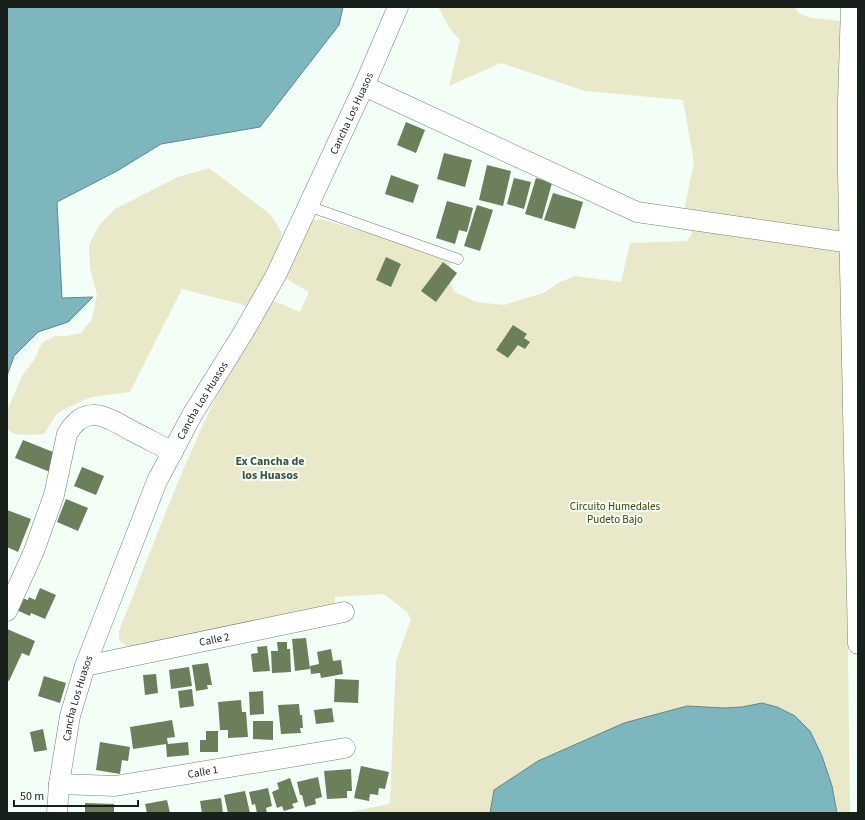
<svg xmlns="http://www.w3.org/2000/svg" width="865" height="820" font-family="'Source Sans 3',sans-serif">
  <rect width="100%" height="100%" fill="#f3fef7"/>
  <path fill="#e9e9ca" d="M438,7h357c2,13 34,12 45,14l10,792h-506l45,-9 1,-4 6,-139 15,-42 -4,-7 -23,-18 -49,3v10l-207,41 -9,-8v-9c29,-73 56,-146 89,-217 18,-39 42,-76 64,-114l28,12 9,-20 -26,-15 26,-55 12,-3 130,39 -3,22 7,12 21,10 28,3 39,-12 17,-11 16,-6 45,6 9,-39 57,-2 5,-7 -1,-16 -8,-3 11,-53 -11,-62 -98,-9 -84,-28 -52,23 11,-46 -10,-11z
    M209,168l61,46 12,19 -7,26 -25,49 -10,-4 -58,-15 -52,103 -39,5 -26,12 -9,6 -12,19c-12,0 -28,4 -37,-5v-18l15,-35 12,-16 8,-17 13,-7h12l14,-3 11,-14 5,-24 -7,-27 -1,-23 10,-20 16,-16 63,-32z"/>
  <path fill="#7db6bd" stroke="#5e898c" d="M7,7h336l-4,18 -79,102 -99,17 -44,27 -60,31 5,96 31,-1 -25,25 -30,10 -24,24 -7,20z
    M762,703l15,4 18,9 15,15 12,25 10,30 5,27h-347l4,-23 44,-29 86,-38 63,-17 37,2 18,-1z"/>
  <path fill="#6b7f5a" d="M406,122l19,8 -9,23 -19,-8z
    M444,153l28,7 -7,27 -28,-8z
    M487,165l24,6 -8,35 -24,-6z
    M391,175l28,10 -6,18 -28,-9z
    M514,178l17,4 -7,27 -17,-5z
    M536,178l16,5 -10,36 -17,-5z
    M553,193l30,9 -8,27 -31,-9z
    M447,201l26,7 -6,24 -8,-2 -4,14 -19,-6z
    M477,205l16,5 -13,41 -16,-5z
    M386,257l15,7 -10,23 -15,-7z
    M443,262l14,11 -21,29 -15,-11z
    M513,325l14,9 -3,4 6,4 -5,7 -7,-4 -10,13 -12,-8z
    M23,440l35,14 -8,18 -35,-14z
    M82,467l22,9 -8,19 -22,-9z
    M66,499l22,9 -10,23 -21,-9z
    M7,510l24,9 -13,33 -11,-5z
    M40,588l16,7 -11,24 -14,-6 -1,3 -16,-7 5,-12 9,3 1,-3 6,3z
    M7,629l28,12 -6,15 -7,-3 -13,28 -2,-1z
    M306,638l4,31 -15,2 -3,-32z
    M277,642h10v7h3l1,23 -19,1 -1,-22h7z
    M267,646l3,25 -17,1 -2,-18 7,-1 -1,-6z
    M331,649l2,12 8,-1 2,14 -22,4 -1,-5 -9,1 -1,-8 9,-2 -2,-12z
    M208,663l4,22h-5l1,4 -12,2 -4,-26z
    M189,667l3,19 -21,3 -2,-19z
    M156,674l2,19 -13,2 -2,-20z
    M44,676l22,7 -6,20 -22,-7z
    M335,679l24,1 -1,23 -24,-1z
    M192,689l2,17 -14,2 -2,-17z
    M263,691l1,23 -14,1 -1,-23z
    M241,700l1,12h4l2,25 -20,1v-8h-8l-2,-28z
    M299,704l1,11h2l1,13h-3l1,5 -20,1 -3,-29z
    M332,708l2,14 -18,2 -2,-14z
    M172,720l3,17 -8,1 1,6 20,-2 1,13 -22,2 -1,-13 -33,5 -3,-22z
    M253,721h20v19l-20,-1z
    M43,729l4,21 -13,2 -4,-20z
    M206,731h12v21h-18v-12h6z
    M100,742l30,5 -2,14 -6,-1 -2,14 -24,-4z
    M361,766l28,6 -4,17 -6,-1 -1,7 -8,-1 -1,7 -15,-3z
    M351,769l1,22h-5v7l-20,1 -3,-28z
    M318,777l4,20 -7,2 1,5 -11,3 -3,-12h-2l-3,-13z
    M290,778l8,24 -6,2 2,4 -10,3 -2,-5 -5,2 -5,-16 7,-3 -2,-6z
    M268,788l4,18 -6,2 1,5h-10l-2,-9 -3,1 -3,-13z
    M245,791l5,22h-22l-4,-18z
    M221,798l2,15h-21l-2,-12z
    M167,800l3,13h-23l-2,-9z
    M85,803l29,1v9l-29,-1z"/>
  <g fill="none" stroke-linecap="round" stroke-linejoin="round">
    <defs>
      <path id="service" d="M308,206l150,53"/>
      <g id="minor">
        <path d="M851,7l-3,94v71l10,472"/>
        <path d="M364,86l273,126 214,31"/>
        <path d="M7,611l27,-60 20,-56 13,-61c19,-32 40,-17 65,-3 14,7 27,14 41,21"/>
        <path id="s1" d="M85,666l259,-54"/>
        <path id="s2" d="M59,784l56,2 230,-38"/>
        <path id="s3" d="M57,813l2,-29 11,-68 15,-50 72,-185 35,-66 51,-82 33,-58 88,-189 34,-79"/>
      </g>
    </defs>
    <use href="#service" stroke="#6d8475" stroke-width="11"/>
    <use href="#minor" stroke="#6d8475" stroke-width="21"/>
    <use href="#service" stroke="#fff" stroke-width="10"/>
    <use href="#minor" stroke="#fff" stroke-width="20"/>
  </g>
  <g text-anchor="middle" stroke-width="4" stroke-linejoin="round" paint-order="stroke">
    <g font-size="11" fill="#17201a" stroke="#f3fef7">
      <text dy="4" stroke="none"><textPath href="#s3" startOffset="765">Cancha Los Huasos</textPath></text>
      <text dy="4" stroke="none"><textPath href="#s3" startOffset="441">Cancha Los Huasos</textPath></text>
      <text dy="4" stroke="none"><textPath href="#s1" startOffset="132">Calle 2</textPath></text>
      <text dy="4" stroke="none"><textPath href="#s3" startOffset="117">Cancha Los Huasos</textPath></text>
      <text dy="4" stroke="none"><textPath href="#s2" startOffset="145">Calle 1</textPath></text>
    </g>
    <g font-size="11" fill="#44420b" stroke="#f3fef7">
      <text x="615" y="510">Circuito Humedales<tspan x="615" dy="13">Pudeto Bajo</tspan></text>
    </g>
    <g font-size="12" font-weight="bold" fill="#3d5345" stroke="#f3fef7">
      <text x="270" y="465">Ex Cancha de<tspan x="270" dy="14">los Huasos</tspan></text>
    </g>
  </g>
  <rect width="865" height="820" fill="none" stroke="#17201a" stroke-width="16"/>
  <path d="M14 800v6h124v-6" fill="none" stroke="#17201a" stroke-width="2"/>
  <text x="20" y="800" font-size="12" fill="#17201a" stroke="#f3fef7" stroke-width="3" paint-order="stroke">50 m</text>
</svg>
